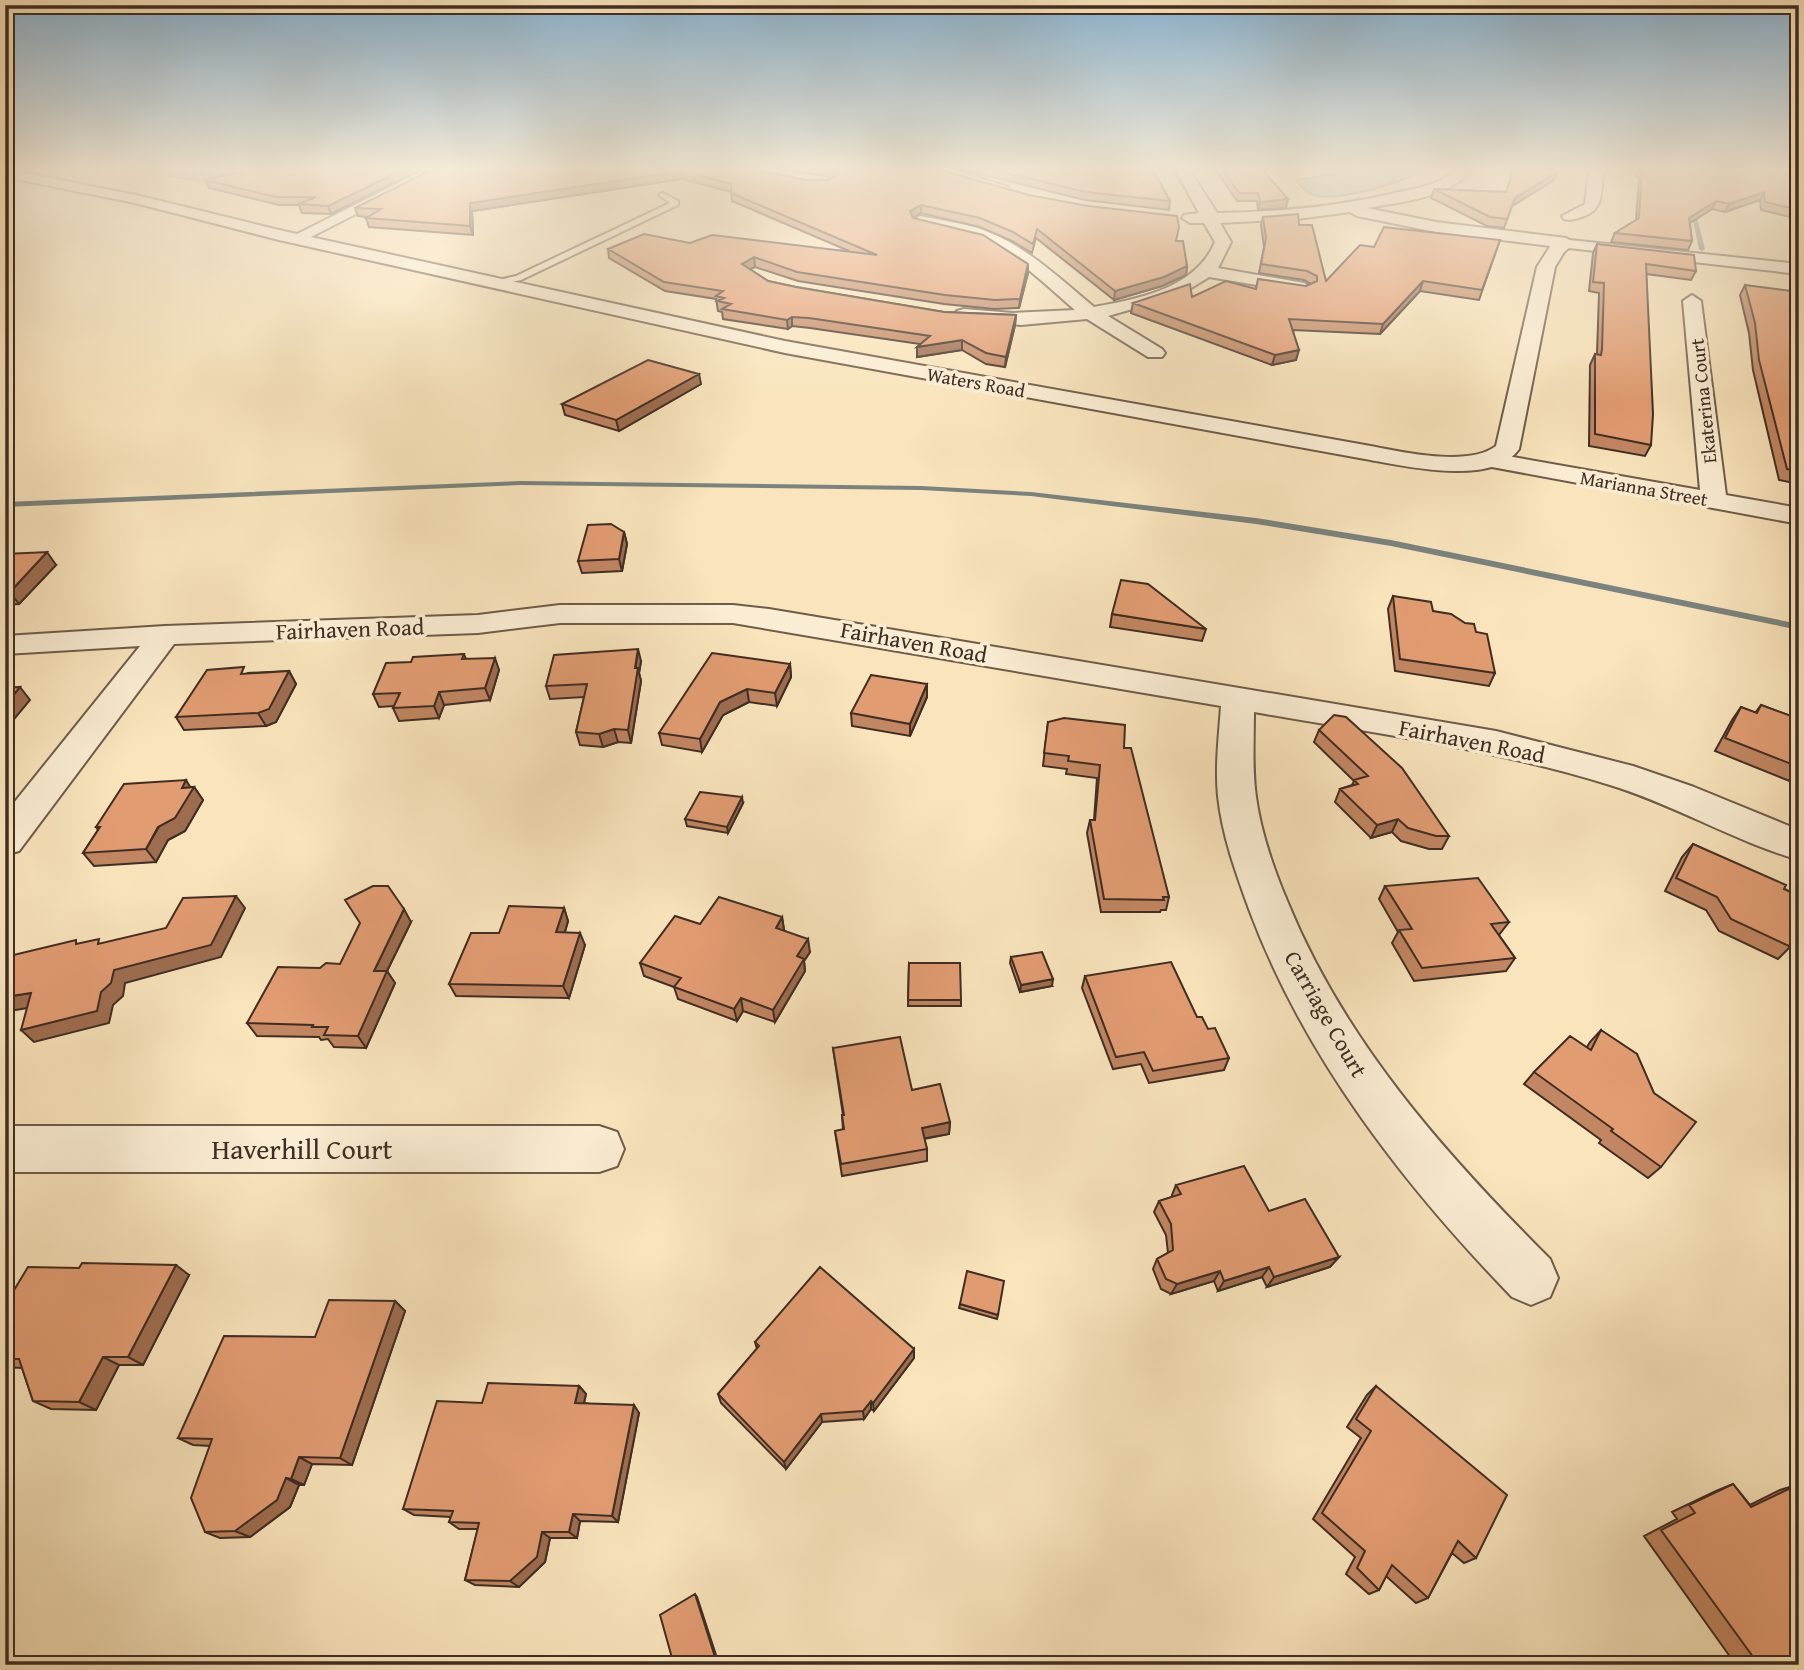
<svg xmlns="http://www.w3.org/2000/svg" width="1804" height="1670" font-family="'Gentium Book Plus',serif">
  <rect width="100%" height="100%" fill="#f9e4bc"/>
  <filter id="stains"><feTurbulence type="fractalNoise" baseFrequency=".00286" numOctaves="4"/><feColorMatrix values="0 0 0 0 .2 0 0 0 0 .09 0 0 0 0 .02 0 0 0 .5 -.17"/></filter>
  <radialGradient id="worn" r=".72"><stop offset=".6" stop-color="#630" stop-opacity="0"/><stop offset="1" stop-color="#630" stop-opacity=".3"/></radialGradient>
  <path fill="#a2bcbb" stroke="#7a837f" stroke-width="2" d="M130,169h121l-51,12z
    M1369,169h54c-18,14 -82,31 -106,27 -10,-2 -15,-8 -21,-16z"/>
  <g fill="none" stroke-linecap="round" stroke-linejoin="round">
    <path fill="#7a837f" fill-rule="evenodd" d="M1692,205l2,1 11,43 -3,2 -3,-2 -9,-43z
      M520,481l401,5 110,6 225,26 135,22 408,84v6l-408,-84 -135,-22 -225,-28 -110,-6 -401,-5 -515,22v-5z"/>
    <defs>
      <path id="service" d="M663,193l15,8v4l-157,75 -26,5 -5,-3 26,-6 154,-73 -11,-8z"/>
      <path id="minor" d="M427,169h17l-143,73h-12l-2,-3z
        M931,169h20l57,18 2,3 -2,3h-10z
        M1175,169h14l28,44c60,-1 119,-6 178,-20 12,-3 25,-5 37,-9 15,-6 22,-15 39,-15 -19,29 -72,33 -104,39l69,14 130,16 8,5 -8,5 -130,-16 -79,-16 -7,-4 -53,7 -77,4 11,19 -13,26 86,15 9,5 -9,5 -95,-16 -31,19 -70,20 54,33 3,4 -3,4h-14l-61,-38 -66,6 -64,-6 -3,-4 3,-4 7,-2 49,4 62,-3c-33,-28 -65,-62 -107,-74 -18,-5 -36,-7 -54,-12l-2,-3 8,-5c19,4 40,7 58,12 45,15 80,49 116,79 45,-8 102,-19 121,-65l-11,-19h-14l-8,-5 2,-3 15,-2z
        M1589,169h14c-2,21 2,41 -21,48 -7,2 -11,4 -18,2l-2,-3 23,-12z
        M1692,295l9,6 25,194 73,13v16l-318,-59 -3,-5 3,-5 9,-2 210,37 -17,-189z
        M560,605h173l36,4 727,122 137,35 61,21 105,43v30c-65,-19 -124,-55 -189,-75 -115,-36 -237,-52 -356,-73 0,28 -2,57 2,85 5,36 18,73 32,106 57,139 157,251 262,356l8,19 -8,19 -19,8 -19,-8c-109,-113 -208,-240 -263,-388 -13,-36 -27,-74 -31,-113 -3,-30 1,-60 3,-90l-488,-83h-173l-82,10 -304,11 -155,207 -14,4v-41l135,-168 -135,8v-18l160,-10 313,-11z
        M5,1126h594l18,6 7,17 -7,17 -18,6h-594z"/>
      <path id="tertiary" d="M5,169l131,26 143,35 506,111 580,104c34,6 102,23 131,1l41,-179 14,-22 9,-6 239,25v10l-230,-26 -5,4 -9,15 -36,182c-26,38 -115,17 -154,10l-580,-106 -506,-113 -144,-37 -130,-26z"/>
    </defs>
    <use href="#service" stroke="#6e5b4a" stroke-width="4"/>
    <use href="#minor" stroke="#6e5b4a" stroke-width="4"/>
    <use href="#tertiary" stroke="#6e5b4a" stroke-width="4"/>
    <use href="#service" fill="#fbedd3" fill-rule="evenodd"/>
    <use href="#minor" fill="#fbedd3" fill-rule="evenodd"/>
    <use href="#tertiary" fill="#fbedd3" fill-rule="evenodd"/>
  </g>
  <path fill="#c28662" stroke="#3f2d24" stroke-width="2" d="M422,169l-91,45 -29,-1 -3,-8h-20l-70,-17 -4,-8z
    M433,169h319l53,11h24l2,-2 -10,-3 -46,-6h164l5,2 232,70 11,25 -1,9 -24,11 -48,14 -78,-62 -4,15 -20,-12 -32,-14 -59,-14 -8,5 115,55 -9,35 -25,1 -50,-5 -146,-23 -43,-14 -5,2 18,12 28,6 148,25 72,3 -1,10 -10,42 -19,-3 -24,-14 -45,7 3,-13 -110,-16 -18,-2 -4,3 -65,-10 -1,-7 -4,-1 -2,-12 -51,-8 -56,-33 -1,-9 82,-6 159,8 -117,-50 -1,-9 -49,-13 -210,32 1,24 -104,-8 -3,-9 3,-1 -11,-1 -3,-8z
    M959,169h193l18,32 -1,9 -84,-10z
    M1215,169h47l24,39 -28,2 -1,-9h-20z
    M1636,169h163v50l-38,-9 -1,-10 -35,12 -13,-3 -22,14 2,18 -4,9 -77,-8 4,-9 21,-13 3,-43h-3z
    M1554,180l-42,26 -8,22 -17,-2 -56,-28 3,-9 72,3z
    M1263,217l36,8 27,56 48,-34 126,-7 -21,60 -59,-9 -40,43 -87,-4 3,30 -24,5 -141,-52 2,-10 122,-14 51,-3 5,-2 -7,-4 -45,-7 5,-26 -3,-22z
    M1597,244l99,27 -5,9 -45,-6 5,171 -6,11 -56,-10 1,-81 5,-11h2l2,-61 -10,-2 4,-38z
    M1745,285l54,27v172l-20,-4 -26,-110 -4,-37 -9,-38z
    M701,384l-82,47 -54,-16 -3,-11z
    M624,532l3,12 -5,27 -40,2 -4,-12z
    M5,554l51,11 -37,39 -14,1z
    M1393,596l40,15 43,21 19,41 -6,13 -94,-15 -7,-62z
    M1112,614l94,15 -4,12 -92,-14z
    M464,654l2,5 33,11 -9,30 -46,5 -5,13 -40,3 -6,-13 1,-2 -15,1 -6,-13 38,-32z
    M641,661l-2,12 2,8 -10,62 -13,-1 -15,5 -23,-2 -4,-13 8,-35 -34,2 -4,-13z
    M790,664l1,13 -14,29 -28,-4 -26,13 -21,37 -40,-7 -3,-12z
    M289,671l7,13 -20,38 -10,4 -82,4 -8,-13 72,-44z
    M927,684v13l-17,39 -58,-10 -1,-13z
    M1761,705l38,14v63l-2,2 -82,-33 17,-31 9,-13 14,6z
    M1048,722l76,26 45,149 -3,13h-5l-1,2h-59l-14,-79 3,-13h4l3,-42 -31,-4 1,-5 -24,-3z
    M1319,730l130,106 -7,13h-13l-28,-8 -9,-9 -21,6 -36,-36 5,-13 12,-4 2,-4 -40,-39z
    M191,787h3l9,13 -18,31 -17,9 -12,22 -62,4 -11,-13 15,-23 -2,-3z
    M743,803l-15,30 -41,-7 -2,-7z
    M1693,844l106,52v42l-21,21 -59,-28 -13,-21 -41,-19 17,-34z
    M1385,886l124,36 -10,13 16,23 -9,13 -92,10 -22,-38 6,-11 -19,-33z
    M564,908l4,13 -3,11 20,13 -16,53 -113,-2 -7,-12 50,-51z
    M782,917l2,13 26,22 -6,9 1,10 -30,51 -32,-11 -6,10 -59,-22 -4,-12 -30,-11 -4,-13 60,-39z
    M411,922l-24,49 8,12 -29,65 -32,-1 -6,-8 -7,1 -2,-3 -62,-1 -10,-13 73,-55 20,-4z
    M1011,957l41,29 -32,6 -10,-29z
    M909,963l52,37v6h-53z
    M1085,976l112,41 32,41 -5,12 -75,13 -8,-19 -28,5 -31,-81z
    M1601,1030l60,137 -13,11 -49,-35 2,-3 -77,-56 10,-12 53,-25 3,-5z
    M833,1048l79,42 38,32 -1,12 -25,5 3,10v12l-85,15 -7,-45 8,-1 -1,-15h1z
    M1176,1185l93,26 70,46 -9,10 -63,20 -5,-10 -44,14 -4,-10 -43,13 -10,-5 -8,-20 4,-10 11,-6 -2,-18 -12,-23 5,-11 13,-4v-2z
    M189,1275l-46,90h-24l-23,45 -45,-1 -18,-8 -11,-33 -17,-1v-62z
    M395,1301l10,10 -53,154 -40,-1 -8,21h-5l-9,22 -40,30 -30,1 -15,-6 5,-86 -17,-1 -15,-7 137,-101z
    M960,1304l38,11 -1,4 -38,-11z
    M1799,1309v24l-8,-20z
    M755,1342l159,7v9l-40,53 -3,-2 -7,10 -42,3 -36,47 -65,-66 -3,-9 39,-45z
    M579,1386l7,8 -2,9 55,10 -21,109 -38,-1 -3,17h-27l-5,24 -26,25 -44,-2 -10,-5 13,-51h-19l-10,-7 2,-5 -37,-2 -11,-6 79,-106z
    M1376,1386l100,172 -12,5 -12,-10 -24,45 -12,5 -30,-27 -7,14 -10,4 -23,-20 9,-17 -42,-38 48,-81 -14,-11 20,-32z
    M1733,1484l17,21 30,-15 19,-6v181h-63l-92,-129 33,-17 -5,-7 44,-21z
    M1512,1659l13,6h-21v-4z"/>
  <path fill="#9e6d50" stroke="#3f2d24" stroke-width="2" d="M404,169h18l-91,45 -3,-8z
    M681,171l1,8 -210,32 1,24 -3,-9v-23z
    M1557,172l-3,8 -42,26 3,-8z
    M1764,192l-4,8 -35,12 4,-8z
    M1288,199l-2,9 -28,2 2,-8z
    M1716,201l-4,8 -27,17 4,-8z
    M921,205v8l-11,7v-9z
    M754,257l1,10 -12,6 -1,-9z
    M1028,264v9l-9,35 1,-9z
    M1187,266l-1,9 -24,11 -48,14 1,-9z
    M1423,281l-3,10 -40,43 3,-10z
    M1016,315l-1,10 -10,42 1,-10z
    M792,317v9l-4,3 -1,-9z
    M962,340v10l-45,7v-10z
    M1299,350l-3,10 -24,5 3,-10z
    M699,374l2,10 -82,47 -3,-11z
    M624,532l3,12 -5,27 -3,-12z
    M47,552l9,13 -37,39 -9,-12z
    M638,649l3,12 -2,12 2,8 -10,62 -3,-13z
    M495,658l4,12 -9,30 -5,-12z
    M790,664l1,13 -14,29 -2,-13z
    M289,671l7,13 -20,38 -10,4 -8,-13z
    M927,684v13l-17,39v-12z
    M20,687l10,13 -25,30v-25z
    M747,689l2,13 -26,13 -21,37 -2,-13 20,-37z
    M439,692l5,13 -5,13 -5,-12z
    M614,729l4,13 -15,5 -4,-13z
    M186,780l6,10 2,-3 9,13 -18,31 -17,9 -12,22 -10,-13z
    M742,797l1,6 -15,30 -1,-6z
    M1398,819l-6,13 -21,6 6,-13z
    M236,896l9,12 -24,49 -96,26 -2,13 -10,9 -4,18 -75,19 -13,-12 93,-60z
    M564,908l4,13 -7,24 -5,-13z
    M404,909l7,13 -24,49 8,12 -29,65 -8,-12 16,-65z
    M782,917l2,13 -7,10 -1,-12z
    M580,933l5,12 -16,53 -6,-12z
    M808,939l2,13 -6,9 1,10 -30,51 -2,-12 24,-54z
    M1053,979l-1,7 -32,6 1,-7z
    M31,993l14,12 -35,6 -5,-4v-10z
    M741,998l2,13 -6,10 -3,-12z
    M950,1122l-1,12 -28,5 1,-11z
    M1339,1257l-9,10 -63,20 7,-10z
    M176,1265l13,10 -46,90 -15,-8z
    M1269,1267l-7,10 -44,14 6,-10z
    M1220,1271l-6,10 -43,13 6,-10z
    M395,1301l10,10 -53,154 -12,-7z
    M914,1349v9l-40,53 -1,-8z
    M103,1357l16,8 -23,45 -17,-8z
    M579,1386l7,8 -4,17 -7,-8z
    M871,1401v8l-7,10 -1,-8z
    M634,1405l5,8 -21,109 -6,-6z
    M821,1414l1,8 -36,47 -2,-7z
    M299,1457l13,7 -8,21 -13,-6z
    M286,1478l13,7 -9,22 -40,30 -15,-6z
    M573,1514l7,7 -3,17 -8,-6z
    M542,1532l8,6 -5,24 -26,25 -9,-6z
    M695,1594l2,3 20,61 -10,7h-5z"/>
  <path fill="#e29c72" stroke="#3f2d24" stroke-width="2" d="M252,169h152l-76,37 -30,-2 18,-7h-40l-71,-17z
    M433,169h319l53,11h24l9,-7 -13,-4h114l5,2 85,24 59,11 89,10 2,11 -3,14h7l4,25 -23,11 -49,14 -78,-62 -4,15 -20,-12 -33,-14 -59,-13 -11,6 3,7 70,17 45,29 -8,35 -25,1 -50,-5 -148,-23 -43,-15 -12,7 26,17 28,6 148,25 72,3 -10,42 -20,-4 -24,-13 -45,7 13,-11 -121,-18 -17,-1 -5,3 -65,-11 9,-5 -14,-3 7,-3 -8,-2 7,-5 -59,-9 -56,-33 36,-15 46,9 22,-8 165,20 -146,-62v-9l-50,-13 -211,32v23l-104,-8 15,-9 -26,-1z
    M990,169h162l18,32 -84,-9z
    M1222,169h40l26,30 -28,3 -2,-9h-19z
    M1514,169h44l-1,3 -42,26 -8,21 -17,-2 -56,-28 72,3z
    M1640,169h159v41l-34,-8 -1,-10 -35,12 -13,-3 -27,17 3,23 -77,-8 24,-15 3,-49z
    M1298,214l1,11h13l14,56 34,-36 14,2 10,-20 116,13 -18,50 -59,-9 -40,43 -94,-5 10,31 -24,5 -142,-52 57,-19 2,13 34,-16 30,8 2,-10 48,7 11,-5v-5l-10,-5 -46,-7 5,-26 -3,-21z
    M1597,244l97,11 2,16 -50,-7 7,150 -2,31 -56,-11v-80l6,1 1,-6 2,-66 -11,-1z
    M1745,285l46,6 8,21v159l-12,-2 -28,-109 -4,-37z
    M648,360l51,14 -83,46 -54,-16z
    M611,524l13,8 -5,27 -41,2 10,-36z
    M47,552l-37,40h-5v-38z
    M1121,580l27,4 58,45 -94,-15z
    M1393,596l38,6 2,9 18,3 14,9 9,1 2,8 11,2 8,39 -95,-14z
    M638,649l-3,19h3l-10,62 -14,-1 -15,5 -23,-2 11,-48 -41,2 8,-31z
    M712,653l78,11 -15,29 -28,-4 -27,13 -20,37 -41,-6z
    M464,654l-2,5 33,-1 -10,30 -46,4 -5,14 -41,2 7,-15 -27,1 13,-31 25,-1 2,-5z
    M244,667l-3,7 48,-3 -20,38 -11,4 -82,4 31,-47z
    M871,675l56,9 -17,40 -59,-11z
    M20,687l-15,18v-17z
    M1761,705l38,14v48l-74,-29 16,-31 16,6z
    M1334,715l12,2 56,51 47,68h-13l-28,-8 -10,-9 -21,6 -37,-36 18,-5 -4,-4 14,-4 -49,-46z
    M1064,718l61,7 -1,23h7l38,149h-6l1,3 -60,-1 -14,-79h5l5,-55 -32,-4 1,-5 -25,-3 4,-31z
    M186,780l-4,8 12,-1 -19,31 -17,9 -12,22 -63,4 17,-26h-4l28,-43z
    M700,792l42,5 -15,30 -42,-8z
    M1693,844l93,41 -2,4 15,7v41l-4,-2 -4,12 -60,-28 -14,-22 -41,-19z
    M1478,878l31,44 -18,2 24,34 -93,10 -23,-38 13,-1 -27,-43z
    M373,886h15l16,23 -30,62h13l-29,65 -34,-1 4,-8h-16l1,-2 -66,-2 31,-56 42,1 6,-5 14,1 20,-41 -15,-23z
    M236,896l-25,49 -97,25 -3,13 -10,9 -4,19 -76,19 10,-37 -26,4v-27l4,-14 67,-16v4l23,-5 -1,5 68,-16 17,-30z
    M719,897l63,20 -6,11 32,11 -11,17 7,3 -31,51 -32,-12 -7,11 -60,-22 7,-9 -41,-15 35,-47 25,8z
    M509,906l55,2 -8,24 24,1 -17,53 -114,-2 22,-51h28z
    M1042,952l11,27 -32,6 -10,-28z
    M1171,962l26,55h5l6,12 7,-1 14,30 -76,13 -9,-19 -28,5 -31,-81z
    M909,963h51l1,37h-53z
    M1601,1030l36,24 17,39 42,29 -35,45 -50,-36 2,-2 -79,-57 36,-36 21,14z
    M900,1037l12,53 28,-6 10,38 -28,6 5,21 -86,15 -6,-33 9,-2 -2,-14h2l-11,-67z
    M1244,1166l25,45 36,-12 34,58 -65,20 -5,-10 -45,14 -4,-10 -43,13 -11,-5 -9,-20 16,-9 -2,-26 -12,-23 22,-7 -5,-9z
    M82,1263l94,2 -48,92h-25l-24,45 -46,-1 -14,-42h-14v-54l23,-38 51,1z
    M820,1267l94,82 -41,54 -2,-2 -8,10 -42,3 -37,48 -66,-68 41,-48 -4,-4z
    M967,1271l37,10 -6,34 -38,-11z
    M329,1300l66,1 -55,157 -41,-1 -8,22 -5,-1 -9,22 -42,31 -30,1 -14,-34 21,-59 -34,-1 46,-102 91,1z
    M488,1383l91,3 -4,17 59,2 -22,111 -39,-2 -4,18h-27l-5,25 -27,24 -45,-1 14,-57 -30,-1 4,-11 -50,-2 34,-108 45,2z
    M1376,1386l131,109 -31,63 -18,-17 -30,57 -36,-33 -13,25 -22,-22 8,-17 -43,-38 49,-82 -15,-12z
    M1733,1484l18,23 48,-23v181h-40l-98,-135 34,-17 -6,-8z
    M695,1594l20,63 -13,8h-28l-14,-50z
    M1512,1659l13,6h-13z"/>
  <linearGradient id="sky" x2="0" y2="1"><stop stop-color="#8cb7d6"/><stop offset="0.42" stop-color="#fcf3e1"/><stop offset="1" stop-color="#fcf3e1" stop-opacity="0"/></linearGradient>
  <rect width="1804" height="402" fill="url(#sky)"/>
  <g text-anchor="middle" stroke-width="7" stroke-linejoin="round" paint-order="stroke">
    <g font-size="19" fill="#3f2d24" stroke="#fbedd3">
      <text transform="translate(976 382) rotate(10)" y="7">Waters Road</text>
      <text transform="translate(1703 401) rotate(-96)" y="7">Ekaterina Court</text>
      <text transform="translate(1644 488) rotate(10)" y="7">Marianna Street</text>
    </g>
    <g font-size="23" fill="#3f2d24" stroke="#fbedd3">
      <text transform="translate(350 629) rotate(-2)" y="8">Fairhaven Road</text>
      <text transform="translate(914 642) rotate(10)" y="8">Fairhaven Road</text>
      <text transform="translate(1472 741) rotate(11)" y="8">Fairhaven Road</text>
      <text transform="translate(1326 1014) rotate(60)" y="8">Carriage Court</text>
    </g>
    <g font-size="28" fill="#3f2d24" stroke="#fbedd3">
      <text x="302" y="1159">Haverhill Court</text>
    </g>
  </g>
  <rect width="1804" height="1670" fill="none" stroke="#f9e4bc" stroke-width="28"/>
  <rect x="7" y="7" width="1790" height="1656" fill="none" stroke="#3f2d24" stroke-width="3.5"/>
  <rect x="14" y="14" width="1776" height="1642" fill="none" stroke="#3f2d24" stroke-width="2"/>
  <rect width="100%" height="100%" filter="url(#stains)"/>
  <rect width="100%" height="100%" fill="url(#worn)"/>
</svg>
